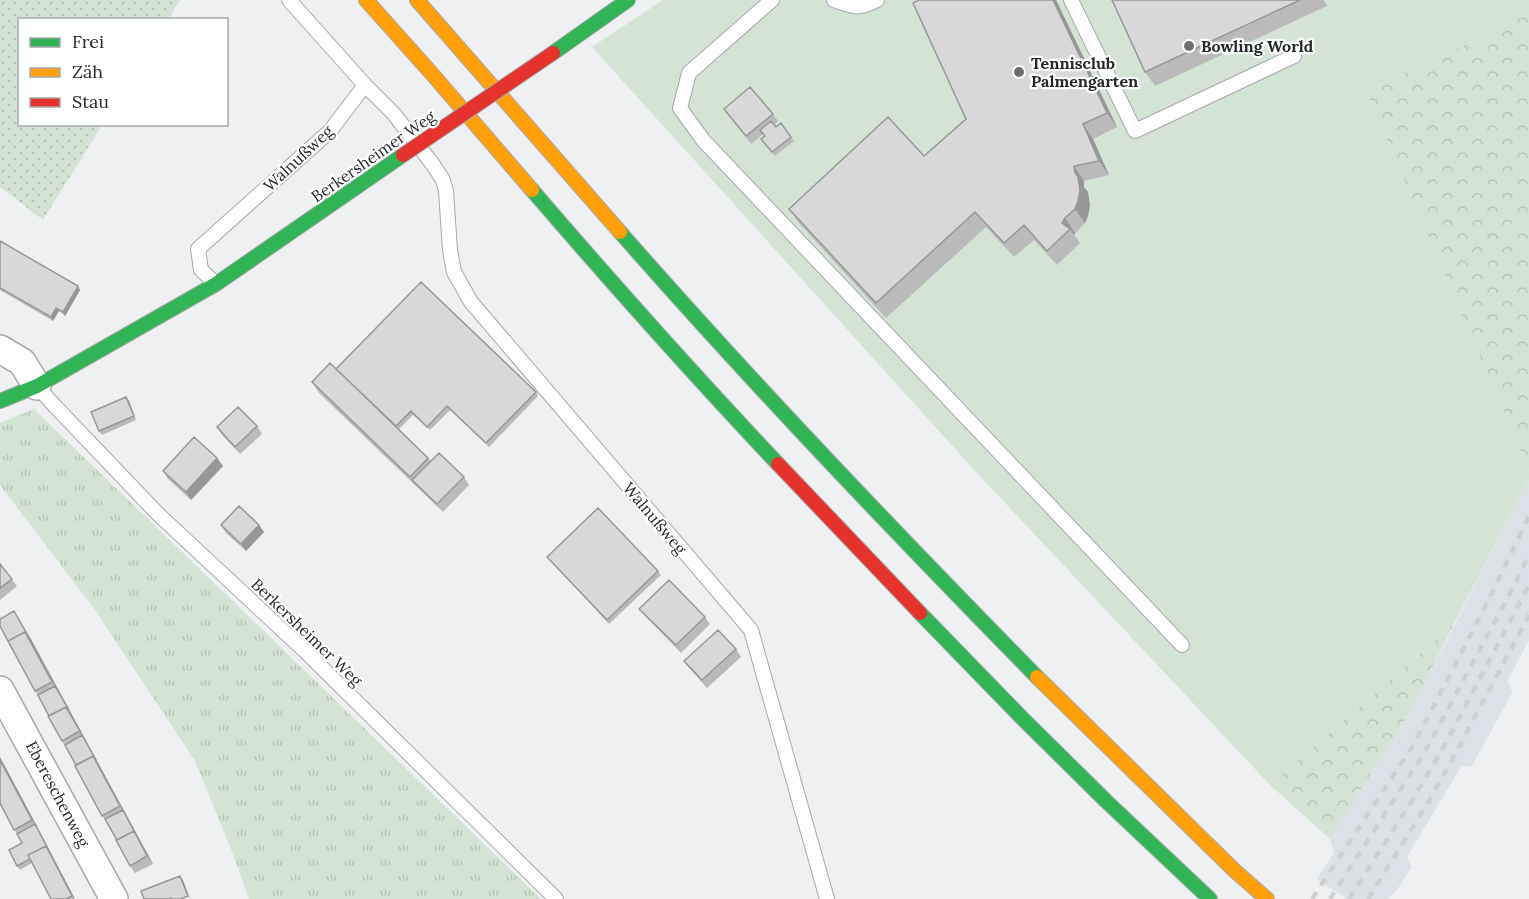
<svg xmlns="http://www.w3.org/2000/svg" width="1529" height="899" font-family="Lora,serif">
  <defs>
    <pattern id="forest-crowns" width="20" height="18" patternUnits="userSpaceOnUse" patternTransform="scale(1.5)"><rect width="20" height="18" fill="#d3e4d5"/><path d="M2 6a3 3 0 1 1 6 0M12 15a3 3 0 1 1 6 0" fill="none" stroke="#b5c4b7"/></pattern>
    <pattern id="park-tufts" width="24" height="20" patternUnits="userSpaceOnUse" patternTransform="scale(1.5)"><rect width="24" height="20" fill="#d3e4d5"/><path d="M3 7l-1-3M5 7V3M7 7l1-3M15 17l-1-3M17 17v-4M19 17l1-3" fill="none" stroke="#b5c4b7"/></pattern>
    <pattern id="garden-dots" width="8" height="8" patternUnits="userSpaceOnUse" patternTransform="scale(1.5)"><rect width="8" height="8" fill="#d3e4d5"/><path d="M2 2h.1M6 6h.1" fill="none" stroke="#b5c4b7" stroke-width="1.8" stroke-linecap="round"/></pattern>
  </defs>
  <rect width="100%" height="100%" fill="#eff0f2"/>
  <path fill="#dce1e7" d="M1529,479v161l-22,42 6,9 -41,75 -11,1 -54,90 5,10 -13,20 -11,12h-42l-29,-20 17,-27 -4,-13 85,-136z"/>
  <path fill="#d3e4d5" d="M663,0h866v14l-163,77 163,380v8l-75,145 -184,161 -294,-313 -384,-425z"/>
  <path fill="url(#forest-crowns)" d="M1529,14v457l-163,-380z
    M1454,624l-39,79 -85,136 -60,-54z"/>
  <path fill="url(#park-tufts)" d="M34,409l507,490h-292l-18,-50 -36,-88 -100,-151 -95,-125v-62z"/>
  <path fill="url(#garden-dots)" d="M0,0h180l-12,19 -148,1v104l82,1 -59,95 -43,-33z"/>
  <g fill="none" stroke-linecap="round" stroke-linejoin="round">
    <defs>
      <path id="lane" d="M772,0l-83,73 -9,35 23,32 479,505
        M834,0c21,7 23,10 43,0
        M1071,0l64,131 159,-75
        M365,85l29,29 40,52 9,14 3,11 4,59 4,22 17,30 280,328 76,269
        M216,284l-15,-14 -3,-21 132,-118 35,-46 -76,-85
        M37,386l14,16 107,112 149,139 249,246"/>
      <path id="street" d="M0,349l22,13 15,24
        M0,690l114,209"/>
      <path id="fast" d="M553,53l75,-53
        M532,190c80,93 162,185 246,274
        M620,232c134,153 275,300 417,445
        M0,401l37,-15 179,-102 187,-129
        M920,613l102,105 84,83 104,98"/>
      <path id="slow" d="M366,0l67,75 99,115
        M417,0l203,232
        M1037,677l198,194 32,28"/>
      <path id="jam" d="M778,464l142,149"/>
    </defs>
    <use href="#lane" stroke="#a7a8a9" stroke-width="16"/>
    <use href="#street" stroke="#a7a8a9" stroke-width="30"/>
    <use href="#fast" stroke="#a7a8a9" stroke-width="16"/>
    <use href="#slow" stroke="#a7a8a9" stroke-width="16"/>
    <use href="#jam" stroke="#a7a8a9" stroke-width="16"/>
    <use href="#lane" stroke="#fdfdfd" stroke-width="14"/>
    <use href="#street" stroke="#fdfdfd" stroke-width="27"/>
    <use href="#fast" stroke="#30b455" stroke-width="14"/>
    <use href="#slow" stroke="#ff9f0a" stroke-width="14"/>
    <use href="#jam" stroke="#e5322d" stroke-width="14"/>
    <path stroke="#cecfcf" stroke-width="4.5" stroke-dasharray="8 8" stroke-linecap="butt" d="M1312,899l102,-155 74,-143 41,-85
      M1330,899l96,-149 91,-170 12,-26
      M1349,899l64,-100 34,-58 82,-156
      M1368,899l58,-93 32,-57 71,-134"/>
    <defs>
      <path id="jam-bridge" d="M403,155l150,-102"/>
    </defs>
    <use href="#jam-bridge" stroke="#a7a8a9" stroke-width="16" stroke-linecap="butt"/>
    <use href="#jam-bridge" stroke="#e5322d" stroke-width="14"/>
  </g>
  <path fill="#bbbabb" d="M1056,0l61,127 -24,12 16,36 -25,6v6l4,5 2,13 -2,11 -3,7 -11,12 6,8 -23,22 -23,-25 -20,17 -28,-30 -100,91 -87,-95 -10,-14 135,-53 42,-37z
    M1112,0h212l3,6 -172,80 -10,-14z
    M724,109l49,5 5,7 -4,4 2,2 5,-4 13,18 -19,15 -14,-17 4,-3 -2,-2 -12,10z
    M0,241l78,45 2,4 -15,26 -6,-5 -6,10 -53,-31z
    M336,369l200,23 2,4 -49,51 -39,-37 -20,20 -17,-15 -14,14 32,32 33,16 5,8 -26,27 -124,-119 -7,-11z
    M126,397l3,4 7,19 -34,15 -3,-4z
    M257,426l5,8 -22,20 -18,-19 -5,-8z
    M217,458l6,8 -32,34 -23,-21 -5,-8z
    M221,525h38l5,7 -18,19 -20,-18z
    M547,557l111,14 3,4 -52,49z
    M0,564l17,22 -17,14z
    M639,609l66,8 5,7 -29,29 -36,-37z
    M17,615l136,249 -18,9 -5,-7 -95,-175z
    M736,649l5,8 -34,31 -18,-20 -5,-7z
    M0,757l75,142h-24l-19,-36 -12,7 -3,-4 5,-23 -22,-40z"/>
  <path fill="#989798" d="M1053,0h3l61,127 -10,-14z
    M1083,124l10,15 16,36 -10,-14z
    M1074,166l10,15v6l4,5 2,13 -2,11 -3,7 -10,-14v-36z
    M1065,218l10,15 -1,2 -4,-6 -8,-6z
    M78,286l2,4 -15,26 -2,-4z
    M56,308l3,3 -6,10 -2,-4z
    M126,397l3,4 7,19 -2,-4z
    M217,458l6,8 -32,34 -5,-8z
    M259,525l5,7 -18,19 -5,-7z
    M14,611l17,28 122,225 -6,-8z
    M0,757l38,71 -6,-8 -32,-60z
    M35,824l3,4 37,71 -3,-3z
    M180,876l3,4 7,19 -2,-3z"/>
  <path fill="#d9d8d9" stroke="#989798" stroke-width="1.5" d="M919,0h134l54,113 -24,11 16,37 -25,5 1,7 3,4 2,13 -2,11 -3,8 -10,9 -3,5 8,6 -23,22 -23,-26 -20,18 -29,-31 -99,91 -87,-94 99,-92 36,39 42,-37 -53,-116z
    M1112,0h188l-155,72z
    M750,87l23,27 -27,22 -22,-27z
    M771,121l5,6 5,-4 10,14 -19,15 -11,-13 4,-3 -5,-6z
    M0,241l78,45 -15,26 -7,-4 -5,9 -51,-29z
    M421,282l115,110 -50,51 -39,-37 -20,21 -16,-16 -15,15 -60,-57z
    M330,363l98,95 -18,19 -98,-95z
    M126,397l8,19 -35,15 -8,-19z
    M238,407l19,19 -22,21 -18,-20z
    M194,437l23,21 -31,34 -23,-21z
    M439,453l25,24 -27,27 -25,-24z
    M239,506l20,19 -18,19 -20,-19z
    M598,508l60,63 -51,49 -60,-63z
    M0,564l12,15 -12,9z
    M669,580l36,37 -29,28 -37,-36z
    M14,611l14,25 -3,-4 -17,9 -8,-15v-7z
    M718,630l18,19 -34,31 -18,-19z
    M25,632l27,50 -17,9 -27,-50z
    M55,686l14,24 -3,-3 -17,9 -11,-21z
    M66,707l14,24 -18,10 -14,-25z
    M82,735l14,25 -3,-4 -17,9 -11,-20z
    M93,756l27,50 -18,10 -27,-50z
    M0,760l32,60 -18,10 -14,-27z
    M123,810l13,25 -2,-4 -17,9 -12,-21z
    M35,824l13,25 -2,-3 -18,9 2,4 -13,7 -8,-16 13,-7 -5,-9z
    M134,831l13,25 -17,10 -14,-26z
    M46,846l26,50 -6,3h-15l-23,-44z
    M180,876l8,20 -7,3h-9l-1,-1 -2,1h-25l-3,-8z"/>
  <g fill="#6c6d6f" stroke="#fdfeff" stroke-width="2">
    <circle cx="1189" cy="46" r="6"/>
    <circle cx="1019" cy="72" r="6"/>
  </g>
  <g text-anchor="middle" stroke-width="4.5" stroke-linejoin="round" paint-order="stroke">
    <g font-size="16" font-weight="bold" fill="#262728" stroke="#fdfeff" text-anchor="start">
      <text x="1201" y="52">Bowling World</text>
      <text x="1031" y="69">Tennisclub<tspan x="1031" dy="18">Palmengarten</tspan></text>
    </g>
    <g font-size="16" fill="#262728" stroke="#fdfeff">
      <text transform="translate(373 156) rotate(-35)" y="6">Berkersheimer Weg</text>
      <text transform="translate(298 158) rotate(-43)" y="6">Walnußweg</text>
      <text transform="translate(655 518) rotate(50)" y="6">Walnußweg</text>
      <text transform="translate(307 632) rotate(44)" y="6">Berkersheimer Weg</text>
      <text transform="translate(58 794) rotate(62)" y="6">Ebereschenweg</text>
    </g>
  </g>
  <rect x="18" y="18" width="210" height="108" fill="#fdfeff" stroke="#a7a8a9" stroke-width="1.5"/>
  <rect x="30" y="38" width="30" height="9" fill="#30b455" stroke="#a7a8a9" stroke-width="1.5"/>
  <text x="72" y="48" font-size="18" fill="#262728">Frei</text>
  <rect x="30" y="68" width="30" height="9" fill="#ff9f0a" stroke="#a7a8a9" stroke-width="1.5"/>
  <text x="72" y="78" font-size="18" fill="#262728">Zäh</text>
  <rect x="30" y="98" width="30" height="9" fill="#e5322d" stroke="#a7a8a9" stroke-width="1.5"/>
  <text x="72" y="108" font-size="18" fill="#262728">Stau</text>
</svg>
